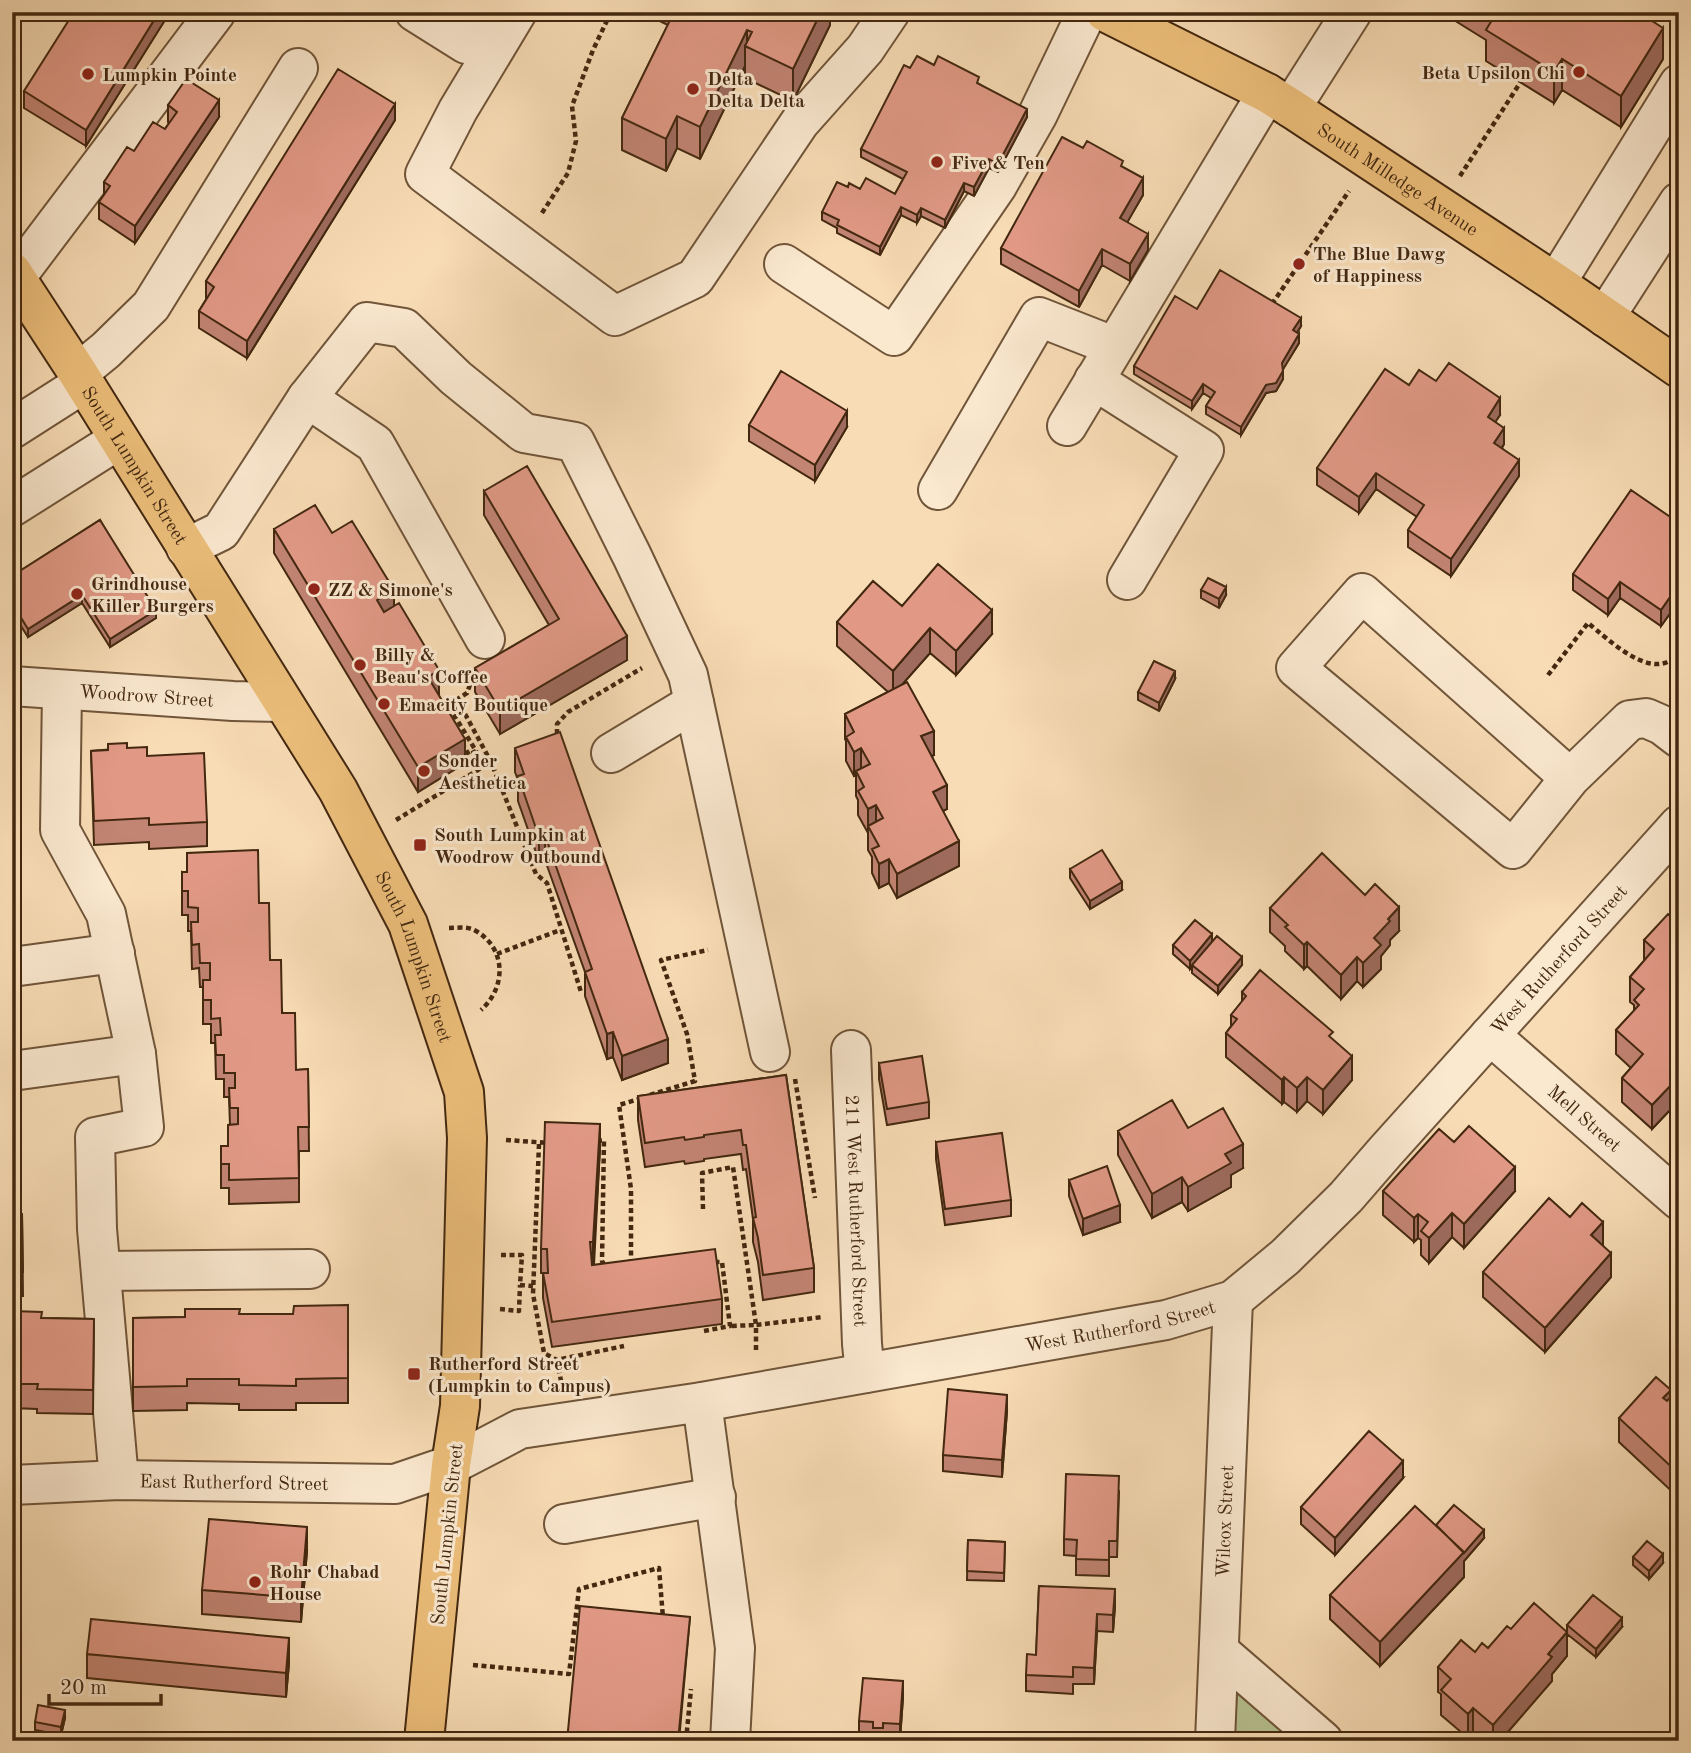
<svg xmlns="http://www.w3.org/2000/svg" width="1691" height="1753" font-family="'Old Standard TT',serif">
  <rect width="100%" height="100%" fill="#f8dcb5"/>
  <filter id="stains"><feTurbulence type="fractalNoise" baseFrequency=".00286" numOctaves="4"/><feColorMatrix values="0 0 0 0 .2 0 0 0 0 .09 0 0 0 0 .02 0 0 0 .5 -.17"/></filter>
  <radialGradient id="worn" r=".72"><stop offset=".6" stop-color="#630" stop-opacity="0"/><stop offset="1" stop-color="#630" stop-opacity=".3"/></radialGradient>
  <path fill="#b7c292" stroke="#7d7551" stroke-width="2" d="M1237,1691l58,50h-61z"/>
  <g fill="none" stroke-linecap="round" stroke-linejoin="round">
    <defs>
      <g id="minor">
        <path d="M415,12l51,32 20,-32"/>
        <path d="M517,12l-59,98 -33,64 190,142 80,-38 105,-156 65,-73 25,-37"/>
        <path d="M1291,108l61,-96"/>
        <path d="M784,264l110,72 103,-150 41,-72 49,-102"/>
        <path d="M16,277l200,-265"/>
        <path d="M1556,283l123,-199"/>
        <path d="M1605,317l74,-115"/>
        <path d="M78,373l28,-23 45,-44 147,-238"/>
        <path d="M1094,380l110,70 -77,130"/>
        <path d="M307,398l68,46 110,195"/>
        <path d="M1067,426l200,-333"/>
        <path d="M12,429l72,-46"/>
        <path d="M938,490l101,-173 74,29"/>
        <path d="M12,507l106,-67"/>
        <path d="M186,548l35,-17 86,-133 60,-76 37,6 52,50 68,55 51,9 57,114 56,119 82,377"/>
        <path id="s1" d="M12,686l221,15 49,1"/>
        <path d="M62,690l-2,140 46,84 30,140 8,73 -49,10 2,92 22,251"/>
        <path d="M611,753l83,-50"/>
        <path d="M1570,778l-208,-185 -66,75 217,181 57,-71 60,-58 16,-2 16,7 17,13"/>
        <path d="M12,967l103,-14"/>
        <path id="s2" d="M1490,1035l189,165"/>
        <path id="s3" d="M851,1050l11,294 3,29"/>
        <path d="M12,1071l124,-17"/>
        <path d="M101,1271l209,-2"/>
        <path d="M702,1402l33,246 -5,93"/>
        <path id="s4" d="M12,1485l107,-5 276,4 56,-19 69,-36 182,-27 464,-82 67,-20 52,-43 61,-60 39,-45 294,-327"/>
        <path d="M564,1524l152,-27"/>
        <path d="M1219,1651l104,90"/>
        <path id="s5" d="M1215,1741l18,-441"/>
      </g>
      <g id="major">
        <path id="s6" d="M1105,12l162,81 24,15 265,175 123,85"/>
        <path id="s7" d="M12,272l66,101 260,417 70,134 56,168 3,46 -7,268 -9,59 -27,276"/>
      </g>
    </defs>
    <use href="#minor" stroke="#705539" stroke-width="42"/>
    <use href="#major" stroke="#432810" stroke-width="42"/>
    <path stroke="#432810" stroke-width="4.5" stroke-dasharray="5 3.5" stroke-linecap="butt" d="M1460,176l60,-93
      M542,213l26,-40 8,-32 -4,-35 21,-56 18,-38
      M1272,304l77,-113
      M1548,675l40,-52c20,16 67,63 91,29
      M457,699l34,63 45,112 11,9 34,109
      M557,734v-10l11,-12 74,-44
      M462,743l7,12 7,-4 -28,-46 19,-12 4,-11
      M396,820l95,-58
      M449,928c9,0 19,-2 27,3 31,18 30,57 5,79
      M497,954l63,-24
      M795,1079l20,119
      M650,1095l45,-14 -8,-47 -26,-74 47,-10
      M506,1140l43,3
      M597,1141l7,-1 -2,121 3,5
      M539,1144l-6,150 11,59 13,7 67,-14
      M703,1209l-1,-36 31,-6 23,158 -26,1
      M501,1255h21l-2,30 13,1
      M631,1264v-75l-12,-84 23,-7
      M500,1309l19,2 1,-26
      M704,1331l26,-5 -8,-64h-11
      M756,1350v-25l67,-8
      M557,1360l4,21
      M473,1665l96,9 10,-85 80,-21 4,50
      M686,1741l5,-52"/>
    <use href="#minor" stroke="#fae8cf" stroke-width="38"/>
    <use href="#major" stroke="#ecbe7a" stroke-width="38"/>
  </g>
  <path fill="#c28473" stroke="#432810" stroke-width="2" d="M170,12l-84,134 -62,-38v-17z
    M641,12h189v13l-37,76 -48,-23v-12l-45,93 -23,-11 -11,23 -44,-21v-32l46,-93z
    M1441,12h197l25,47 -42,68 -59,-37 -8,13 -68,-42v-21z
    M934,65l45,19 48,33 -29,55 -9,-4 -15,28 -10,-5 -19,37 -24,-12 -4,7 -16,-8 -21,40 -43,-22v-5l-15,-8v-8l38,-23 35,5 8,-15 -42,-22v-8l49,-81z
    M168,105l51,12 -84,126 -36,-24v-17l5,-7v-13l30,-31 31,-22 4,-6 -1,-1z
    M395,120l-148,238 -48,-30v-17l8,-13h-1v-17z
    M1083,148l40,20 20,27 -16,27 21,28 -18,31 -28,-16 -23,42 -78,-43v-16z
    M1197,309l104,17 -4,7 2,10 -16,26v10l-7,12 -10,2 -25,42 -35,-21v-8l5,-8 -8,-5 -11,16 -58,-35v-8z
    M1436,381l64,34 -5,7 9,22 -2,4 17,28 -68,100 -43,-29v-17l9,-13 -41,-28 -17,24 -42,-28v-17l92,-83z
    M749,425l98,2 -32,54 -66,-40z
    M484,491l143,169 -127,74 -25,-42v-24l74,-43 -65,-110z
    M100,520l56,98 -46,29 -28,-44 -54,34 -16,-25v-36z
    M1679,523v78l-18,25 -41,-28 -12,17 -35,-25v-16z
    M274,529l58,4 62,73 45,88 -1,1 27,68 -47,29 -144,-239z
    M1201,590l25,5 -7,13 -18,-10z
    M902,606l90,28 -36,41 -26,-22 -28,31 32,71 -2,1 15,53 -4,2 16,55 -62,32 -8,-15 -10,5 -7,-15v-16l-4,-7v-17l-10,-18v-15l-2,-4v-21l-2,1 -8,-15v-20l-1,-2v-25l43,-22 -51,-46v-24z
    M1175,679l-16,32 -21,-11v-8z
    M127,748l20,8 60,66v24l-58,3v-7l-55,3 -3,-94z
    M515,748l153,315 -46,17 -9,-23 -6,2 -22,-63v-24l-40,-112 -6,1 -21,-60v-21l-3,-8z
    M1070,869l52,21 -32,19 -20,-31z
    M182,872l77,31 11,57 26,110 12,-1 1,82h-10v51l-70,2v-16h-8v-42h7l2,-21 -1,-28h-5v-18h-8l-1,-36h-4v-19h-8v-37h-3l-1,-19 -7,1 -1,-38h-3v-16h-6z
    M1270,908l129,23 -9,9v5l-9,11v13l-18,18 -6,-6 -16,18 -34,-33 -3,3 -19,-18v-5l-15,-14z
    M1679,923v194l-9,-7 -18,19 -30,-27v-24l9,-10 -15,-14v-24l18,-19v-6l-4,-3v-25l14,-16v-21z
    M1212,941l30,24 -24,29 -26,-21v-7l-2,3 -17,-15v-9z
    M1242,992l91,48 19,40 -29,34 -16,-13 -10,11 -13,-10 -2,2 -56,-47v-24l5,-7v-11l11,-13z
    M879,1063l50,39v16l-42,7 -8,-46z
    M786,1075l28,193v24l-51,8 -5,-38 -5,-20v-23l-7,-50 -3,1 -2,-16 -37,5v2l-19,3 -1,-3 -39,6 -7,-47v-24z
    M1188,1128l55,40 -12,7v12l-43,24 -6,-9 -30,16 -34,-63v-24z
    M936,1142l75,58v16l-66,9 -9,-66z
    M1454,1142l61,49 -51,57 -12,-11 -23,26 -8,-8v-15l-3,-2 -4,4 -31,-27v-24z
    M600,1148l-6,117 128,34v25l-170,23 -9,-49v-25h3h-5v-24z
    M12,1161l3,53h7l1,82h-11z
    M1069,1180l51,42 -37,13 -14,-39z
    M1603,1245l8,32 -66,75 -62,-55v-25z
    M348,1305v98h-52v7h-57v-6l-52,-1v7l-54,1v-93l52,-1 55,-3h53z
    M12,1311l30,7 52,1 -1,95 -56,-1v-4l-25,-1z
    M1679,1388v110l-60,-56v-24l52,-22z
    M1007,1411l-5,66 -59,-6v-16z
    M1403,1478l-68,77 -34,-31v-17z
    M1119,1492l-2,65h-8v19l-33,-1v-19l-12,-1v-16z
    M1436,1525l48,13 -20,23v16l-84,89 -50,-47v-24z
    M968,1540l37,2 -1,39 -37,-1z
    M307,1551l-6,71 -99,-8v-24z
    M1633,1557l30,6 -14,16 -16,-14z
    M1039,1586l76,20 -2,26 -16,-1 -3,53h-21v10l-47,-3v-16l10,-20z
    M1567,1625l55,2 -26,30 -29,-23v22l-15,18v7l-52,60h-17l-10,-8 -5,5 -27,-23v-21l-3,-2v-25l50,-19 23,-19 56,3z
    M87,1654l202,9 -3,34 -199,-19z
    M903,1697l-3,43 -17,-1v2h-10v-3l-14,-1v-16z
    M65,1718l-4,17 -26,-5v-8z"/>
  <path fill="#9e6b5e" stroke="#432810" stroke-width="2" d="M159,12h11l-84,134v-16z
    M821,12h9v13l-37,76v-32z
    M1663,28v31l-42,68v-31z
    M747,30v17l-2,-1v20l-45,93v-32z
    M1562,59v31l-8,13v-31z
    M219,100v17l-84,126v-17z
    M395,104v16l-148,238v-17z
    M1027,109v8l-29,55v-8z
    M677,116v32l-11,23v-32z
    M989,159v9l-15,28v-9z
    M1143,178v17l-23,40v-17z
    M964,183v8l-19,37v-8z
    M901,207v8l-21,40v-8z
    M921,208v8l-4,7v-8z
    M1148,234v16l-18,31v-17z
    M1102,249v16l-23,42v-16z
    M1301,318v8l-8,13v-9z
    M1299,334v9l-17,28v-8z
    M1283,371v8l-7,12 -10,2 -25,42v-8l25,-42z
    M1203,384v9l-11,16v-8z
    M1500,398v17l-12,18v-16z
    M847,411v16l-32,54v-16z
    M1504,428v16l-10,16v-17z
    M1519,460v16l-68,100v-17z
    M1376,473v16l-17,24v-16z
    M1620,582v16l-12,17v-16z
    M1679,584v17l-18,25v-16z
    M1226,587v8l-7,13v-9z
    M394,590v24l-17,10v-24z
    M82,595v8l-54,34v-8z
    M156,610v8l-46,29v-8z
    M992,610v24l-36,41v-24z
    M930,628v25l-37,42v-24z
    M627,636v24l-127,74v-24z
    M439,670v24l-11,8v-25z
    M1175,671v8l-16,32v-8z
    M934,731v24l-13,5v-24z
    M465,739v24l-47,29v-25z
    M861,748v24l-5,-1v4l-2,1v-24z
    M947,785v24l-14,7v-24z
    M876,805v24l-8,-3v7v-24z
    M545,835v25l-6,1v-24z
    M959,841v25l-62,32v-24z
    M889,859v24l-10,5v-24z
    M1122,882v8l-32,19v-8z
    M1399,907v24l-9,9v5l-9,11v13l-18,18v-24l11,-25 14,-19z
    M1212,934v9l-22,26v-8z
    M1307,942v24l-3,3v-24z
    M1242,957v8l-24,29v-8z
    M1357,957v24l-16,18v-24z
    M613,1032v25l-6,2v-25z
    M668,1039v24l-46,17v-24z
    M1352,1056v24l-29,34v-24z
    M1284,1077v25l-2,2v-24z
    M1307,1077v24l-10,11v-24z
    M1670,1086v24l-18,19v-24z
    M600,1124v24l-7,118v-24z
    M1243,1144v24l-12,7v12l-43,24v-24l37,-33z
    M1515,1167v24l-51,57v-24z
    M1182,1177v25l-30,16v-24z
    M1120,1205v17l-37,13v-16z
    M1452,1213v24l-23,26v-25z
    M1418,1214v24l-4,4v-24z
    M1603,1222v24l-12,-11z
    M1611,1253v24l-66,75v-24z
    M1671,1390v24l-8,-16z
    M1007,1395v16l-5,66v-17z
    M1403,1461v17l-68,77v-17z
    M307,1527v24l-6,71v-24z
    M1484,1530v8l-20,23v16l-84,89v-24z
    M1663,1554v9l-14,16v-8z
    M1115,1589v17l-2,26v-17z
    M1097,1614v17l-3,53v-16z
    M690,1617l-11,124h-1z
    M1622,1618v9l-26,30v-8z
    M1567,1632v24l-15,18v7l-52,60h-7v-16l55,-71z
    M289,1638v25l-3,34v-24z
    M903,1681v16l-3,43v-16z
    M1473,1708v25l-5,5v-24z
    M65,1710v8l-4,17v-8z"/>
  <path fill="#e19986" stroke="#432810" stroke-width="2" d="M74,12h85l-73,118 -62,-39z
    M674,12h147l-28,57 -48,-23 7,-14 -5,-2 -47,97 -23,-11 -11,23 -44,-21z
    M1491,12h147l25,16 -42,68 -59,-37 -8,13 -68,-42 9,-15z
    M917,56l17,9 4,-9 41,21 -2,6 50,26 -29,55 -9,-5 -15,28 -10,-4 -19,37 -24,-12 -4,7 -16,-8 -21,40 -43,-22 2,-5 -17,-8 15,-30 11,5 1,-4 11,6 6,-11 29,16 12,-22 -46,-23 43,-84 6,3z
    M338,69l57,35 -148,237 -48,-30 15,-24 -8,-6z
    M186,79l33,21 -84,126 -36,-24 11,-16 -6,-4 23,-35 7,4 19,-29 12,7 12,-17 -9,-7z
    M1062,137l21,11 4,-7 36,20 -2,5 22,12 -23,40 28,16 -18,30 -28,-15 -23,42 -78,-43z
    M1220,270l81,48 -8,12 6,4 -17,29 1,8 -7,12 -10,2 -25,42 -35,-21 9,-14 -12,-8 -11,17 -58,-35 41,-70 22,13z
    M1449,363l51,35 -12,19 16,11 -10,15 25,17 -68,99 -43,-29 16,-25 -48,-32 -17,24 -42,-29 68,-99 24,16 10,-15 17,11z
    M781,371l66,40 -32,54 -66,-40z
    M527,466l100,170 -127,74 -25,-42 84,-49 -75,-128z
    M1631,490l48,33v61l-18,26 -41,-28 -12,17 -35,-25z
    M315,505l17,28 20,-12 42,69 -17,10 7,12 15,-9 40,67 -11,7 37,62 -47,28 -144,-238z
    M100,520l56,90 -46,29 -28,-44 -54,34 -16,-26v-27z
    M938,564l54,46 -36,41 -26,-23 -37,43 -56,-49 36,-41 29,25z
    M1208,578l18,9 -7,12 -18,-9z
    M1154,661l21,10 -16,32 -21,-11z
    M907,682l27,49 -13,5 26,49 -14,7 26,49 -62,33 -8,-15 -10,5 -7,-15 7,-3 -11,-20 15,-8 -7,-13 -8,4 -10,-18 6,-4 -8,-16 14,-7 -9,-16 -7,4 -8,-15 8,-5 -9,-18z
    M560,732l108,307 -46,17 -9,-24 -6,2 -22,-62 7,-3 -47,-134 -6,2 -21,-61 6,-2 -9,-26z
    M127,743v5l20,-1v9l57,-3 3,69 -58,3v-7l-55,3 -3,-70 17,-1v-6z
    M258,850l1,53h10l1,57h11l1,53h13l1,57 12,-1 1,58h-11l1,51 -70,2v-16h-8v-18h7v-21l10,-1v-16h-8l-1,-20h6v-15h-11v-18h-8l-1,-20h6l-1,-17 -9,1v-19h-8v-20h7v-17h-10l-1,-19 -7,1 -1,-23h7v-14l-10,-1v-16h-6v-19h5v-19z
    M1102,850l20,32 -32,19 -20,-32z
    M1322,853l43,42 10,-11 24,23 -11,12 2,2 -16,17 7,7 -18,18 -6,-6 -16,18 -34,-33 -3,3 -19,-18 3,-2 -18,-17z
    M1668,914l11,9v170l-9,-7 -18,19 -30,-27 21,-24 -27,-24 23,-25 -5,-5 10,-11 -14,-12 24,-28 -10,-9z
    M1195,920l17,14 -22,27 -17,-16z
    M1217,936l25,21 -24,29 -26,-21z
    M1260,970l73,62 -4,4 23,20 -29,34 -16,-13 -10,11 -13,-11 -2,3 -56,-47 11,-14 -6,-4 15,-19 -4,-4z
    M922,1056l7,46 -42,7 -8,-46z
    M786,1075l28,193 -51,7 -5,-37 -5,-20 3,-1 -10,-72h-3l-2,-15 -37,5v2l-19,3 -1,-3 -39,6 -7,-47z
    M1172,1100l16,28 35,-20 20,36 -18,10 6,9 -43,24 -6,-10 -30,17 -34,-63z
    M545,1122l55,2 -7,118h-3l2,23 123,-16 7,50 -170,23 -9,-49h5l-1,-24h-6z
    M1469,1126l46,41 -51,57 -12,-11 -23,25 -8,-7 7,-9 -10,-8 -4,4 -31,-27 56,-62 15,13z
    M1002,1133l9,67 -66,9 -9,-67z
    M14,1160l1,54h7l1,58h-11v-111z
    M1107,1166l13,39 -37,14 -14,-39z
    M1549,1198l21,19 12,-14 21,19 -12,13 20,18 -66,75 -62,-56z
    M348,1305v73l-52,1v7l-57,-1v-6h-52v7l-54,1v-69l52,-1v-8h55l-1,5h54l1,-8z
    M12,1311l30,1 -1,6 53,1 -1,71 -56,-1 1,-5h-26z
    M1656,1377l15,13 -8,8 4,3 12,-13v86l-60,-56z
    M948,1389l59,6 -5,65 -59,-5z
    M1369,1431l34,30 -68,77 -34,-31z
    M1066,1474l53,2 -2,65h-8v19l-33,-1 1,-19 -13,-1z
    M1454,1505l30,25 -20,23 -28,-28z
    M1415,1506l49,46 -84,90 -50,-47z
    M209,1519l98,8 -6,71 -99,-8z
    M968,1540l37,2 -1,31 -37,-2z
    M1647,1541l16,13 -14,17 -16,-14z
    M1039,1586l76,3 -2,26 -16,-1 -3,54 -21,-1v10l-47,-2 1,-21 9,1z
    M1593,1595l29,23 -26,31 -29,-24z
    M1534,1603l33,29 -19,22 4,3 -59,68 -20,-17 -5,6 -27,-24 10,-11 -13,-12 23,-27 14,12 7,-9 6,5 19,-22 4,3z
    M580,1606l110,11 -12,124h-111z
    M91,1619l198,19 -3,35 -199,-19z
    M863,1678l40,3 -3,43 -17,-1v5h-10v-6l-14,-1z
    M38,1705l27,5 -4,17 -26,-5z
    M1587,1734l9,7h-15z"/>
  <g fill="#8f2418" stroke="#fae8cf" stroke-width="2.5">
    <circle cx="1579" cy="72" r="7"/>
    <circle cx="88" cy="74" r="7"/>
    <circle cx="693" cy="89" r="7"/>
    <circle cx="937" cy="162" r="7"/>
    <circle cx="1299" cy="264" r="7"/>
    <circle cx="314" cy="589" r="7"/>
    <circle cx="77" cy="594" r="7"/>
    <circle cx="360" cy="665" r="7"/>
    <circle cx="384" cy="704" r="7"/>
    <circle cx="424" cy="771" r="7"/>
    <rect x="413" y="838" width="14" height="14" rx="3.5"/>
    <rect x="407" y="1367" width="14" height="14" rx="3.5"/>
    <circle cx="255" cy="1582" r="7"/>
  </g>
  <g text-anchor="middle" stroke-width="6" stroke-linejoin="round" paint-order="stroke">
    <g font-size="19" font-weight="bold" fill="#432810" stroke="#fae8cf" text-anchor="start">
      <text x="1565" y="79" text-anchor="end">Beta Upsilon Chi</text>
      <text x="102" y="81">Lumpkin Pointe</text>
      <text x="707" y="85">Delta<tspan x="707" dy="22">Delta Delta</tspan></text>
      <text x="951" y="169">Five &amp; Ten</text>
      <text x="1313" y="260">The Blue Dawg<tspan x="1313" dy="22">of Happiness</tspan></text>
      <text x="91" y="590">Grindhouse<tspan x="91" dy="22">Killer Burgers</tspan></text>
      <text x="328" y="596">ZZ &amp; Simone's</text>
      <text x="374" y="661">Billy &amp;<tspan x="374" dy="22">Beau's Coffee</tspan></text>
      <text x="398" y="711">Emacity Boutique</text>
      <text x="438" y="767">Sonder<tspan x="438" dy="22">Aesthetica</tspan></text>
      <text x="434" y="841">South Lumpkin at<tspan x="434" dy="22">Woodrow Outbound</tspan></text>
      <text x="428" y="1370">Rutherford Street<tspan x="428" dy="22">(Lumpkin to Campus)</tspan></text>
      <text x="269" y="1578">Rohr Chabad<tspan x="269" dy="22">House</tspan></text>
    </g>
    <g font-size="19" fill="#432810" stroke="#fae8cf">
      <text dy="7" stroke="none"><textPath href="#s6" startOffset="338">South Milledge Avenue</textPath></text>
      <text dy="7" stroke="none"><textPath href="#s7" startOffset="229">South Lumpkin Street</textPath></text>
      <text dy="7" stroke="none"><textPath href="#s1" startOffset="135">Woodrow Street</textPath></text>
      <text dy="7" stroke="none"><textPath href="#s7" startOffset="796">South Lumpkin Street</textPath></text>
      <text dy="7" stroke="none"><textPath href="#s4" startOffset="1717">West Rutherford Street</textPath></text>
      <text dy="7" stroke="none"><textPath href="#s2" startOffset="126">Mell Street</textPath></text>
      <text dy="7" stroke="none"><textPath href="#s3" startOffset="161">211 West Rutherford Street</textPath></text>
      <text dy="7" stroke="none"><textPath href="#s4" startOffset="1129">West Rutherford Street</textPath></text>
      <text dy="7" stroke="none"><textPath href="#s4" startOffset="222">East Rutherford Street</textPath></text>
      <text dy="7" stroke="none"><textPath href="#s5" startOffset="220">Wilcox Street</textPath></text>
      <text transform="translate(446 1534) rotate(-84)" y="7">South Lumpkin Street</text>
    </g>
  </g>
  <rect width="1691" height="1753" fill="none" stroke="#f8dcb5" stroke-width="42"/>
  <rect x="14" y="14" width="1663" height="1725" fill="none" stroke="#432810" stroke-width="3.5"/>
  <rect x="21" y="21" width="1649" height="1711" fill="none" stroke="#432810" stroke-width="2"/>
  <path d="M49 1694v10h112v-10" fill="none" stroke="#432810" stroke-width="3.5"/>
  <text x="60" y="1694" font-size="21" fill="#432810" stroke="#fae8cf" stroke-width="5" paint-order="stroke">20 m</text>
  <rect width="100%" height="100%" filter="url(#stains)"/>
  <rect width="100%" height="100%" fill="url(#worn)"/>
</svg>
